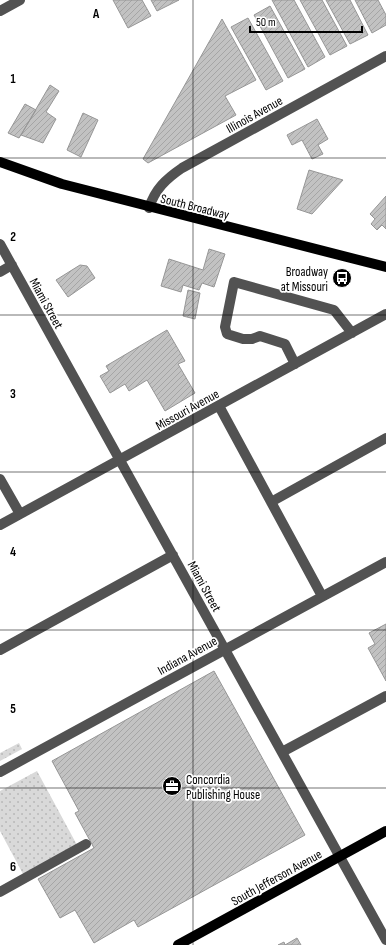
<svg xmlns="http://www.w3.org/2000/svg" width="386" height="945" font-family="'Sofia Sans Condensed',sans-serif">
  <defs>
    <pattern id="grass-dots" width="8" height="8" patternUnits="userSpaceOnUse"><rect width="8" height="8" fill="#d9d9d9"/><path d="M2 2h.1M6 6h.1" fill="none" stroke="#b8b8b8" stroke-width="1.8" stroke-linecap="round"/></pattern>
    <pattern id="building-hatch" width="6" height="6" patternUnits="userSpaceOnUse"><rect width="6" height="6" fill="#c2c2c2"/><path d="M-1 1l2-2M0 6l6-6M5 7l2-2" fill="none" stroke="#a5a5a5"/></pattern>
  </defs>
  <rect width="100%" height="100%" fill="#fff"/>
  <path fill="url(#grass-dots)" d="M19,743l3,6 -22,12v-8z
    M37,771l40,74 -54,29 -23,-43v-40z"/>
  <path fill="url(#building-hatch)" stroke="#969696" d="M113,0h29l9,16 -23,12z
    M151,0h28l-22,11z
    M272,0h22l31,57 -17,10z
    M300,0h22l25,46 -17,9z
    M326,0h24l18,35 -18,9z
    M355,0h23l8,15v10l-14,8z
    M270,6l35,63 -17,9 -34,-63z
    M248,18l35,63 -17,9 -35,-63z
    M222,19l34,61 -31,16 11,19 -88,48 -5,-4z
    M50,85l9,6 -13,21 10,7 -13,24 -22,-8z
    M25,104l11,6 -17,28 -11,-5z
    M83,113l15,7 -17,37 -14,-7z
    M317,119l11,20 -10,6 5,9 -11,5 -10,-19 -10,5 -5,-10z
    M309,170l34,10 -31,34 -15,-5z
    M386,196v33l-4,-4 -5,5 -6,-6 4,-5 -5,-5z
    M209,249l16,5 -11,33 -12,-4 -3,7 -16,-5 -2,7 -20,-6 8,-27 34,11z
    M80,265l7,1 8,12 -27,19 -12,-17z
    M188,290l12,3 -5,26 -12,-3z
    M167,330l18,31 -7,3 17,29 -30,18 -18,-31 -18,11 -4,-7 -15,9 -10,-17 9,-5 -3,-5z
    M386,624v57l-18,-33 7,-4 -6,-11z
    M214,671l91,164 -167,92 -4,-7 -40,23 -19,-33 -15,8 -22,-39 56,-31 -19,-35 4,-2 -27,-50z
    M297,938l4,7h-23l6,-3 1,3z"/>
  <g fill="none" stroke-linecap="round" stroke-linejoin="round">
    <path stroke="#525252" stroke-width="10" d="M0,11l20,-11
      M149,208c6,-19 17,-29 33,-40l204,-112
      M0,244l386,696
      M0,272l12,-7
      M295,364l-10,-20 -25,-8 -8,3h-9l-16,-5 -2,-7 9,-45 100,28 18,23
      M219,406l103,190
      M0,479l20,35
      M271,502l115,-64
      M0,525l386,-211
      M0,650l173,-95
      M282,752l104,-56
      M0,772l386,-210
      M0,892l86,-48"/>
    <path stroke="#000" stroke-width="10" d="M0,162l62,22 324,83
      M178,945l208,-114"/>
  </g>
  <path fill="none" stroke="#000" stroke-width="1" stroke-opacity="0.55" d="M193,0v945M0,158h386M0,315h386M0,472h386M0,630h386M0,788h386"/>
  <defs>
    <symbol id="bus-disc" viewBox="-11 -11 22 22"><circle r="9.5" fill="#000" stroke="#fff"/><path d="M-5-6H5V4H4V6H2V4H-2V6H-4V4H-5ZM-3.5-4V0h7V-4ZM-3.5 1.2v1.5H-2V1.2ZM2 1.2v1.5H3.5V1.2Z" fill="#fff"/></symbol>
    <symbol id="office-disc" viewBox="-11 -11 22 22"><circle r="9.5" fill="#000" stroke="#fff"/><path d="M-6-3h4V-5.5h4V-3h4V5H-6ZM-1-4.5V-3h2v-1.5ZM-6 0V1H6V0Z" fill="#fff"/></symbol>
  </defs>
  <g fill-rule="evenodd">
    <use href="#bus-disc" x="331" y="267" width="22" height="22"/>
    <use href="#office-disc" x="161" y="775" width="22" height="22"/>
  </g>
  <g text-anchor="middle" stroke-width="3.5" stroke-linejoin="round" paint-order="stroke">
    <g font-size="13" fill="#000" stroke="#fff">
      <text transform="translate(254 114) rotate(-29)" y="5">Illinois Avenue</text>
      <text transform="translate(195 206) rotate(14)" y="5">South Broadway</text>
      <text transform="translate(47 303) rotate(61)" y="5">Miami Street</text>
      <text transform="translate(187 409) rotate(-29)" y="5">Missouri Avenue</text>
      <text transform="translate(205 586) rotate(61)" y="5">Miami Street</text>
      <text transform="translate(187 655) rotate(-29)" y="5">Indiana Avenue</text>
      <text transform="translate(276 877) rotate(-29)" y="5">South Jefferson Avenue</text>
    </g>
    <g font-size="13" fill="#000" stroke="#fff" text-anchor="end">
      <text x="328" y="276">Broadway<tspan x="328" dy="15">at Missouri</tspan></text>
      <text x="186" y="784" text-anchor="start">Concordia<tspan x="186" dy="15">Publishing House</tspan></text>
    </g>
  </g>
  <g font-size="13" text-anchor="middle" font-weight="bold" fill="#000" stroke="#fff" stroke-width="3.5" stroke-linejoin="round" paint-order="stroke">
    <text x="96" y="18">A</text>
    <text x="13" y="83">1</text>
    <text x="13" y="241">2</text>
    <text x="13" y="398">3</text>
    <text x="13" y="556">4</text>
    <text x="13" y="713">5</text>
    <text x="13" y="871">6</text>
  </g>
  <path d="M250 26v6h112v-6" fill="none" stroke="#000000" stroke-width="2"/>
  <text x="256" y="26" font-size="12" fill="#000000" stroke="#ffffff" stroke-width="3" paint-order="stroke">50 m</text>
</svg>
